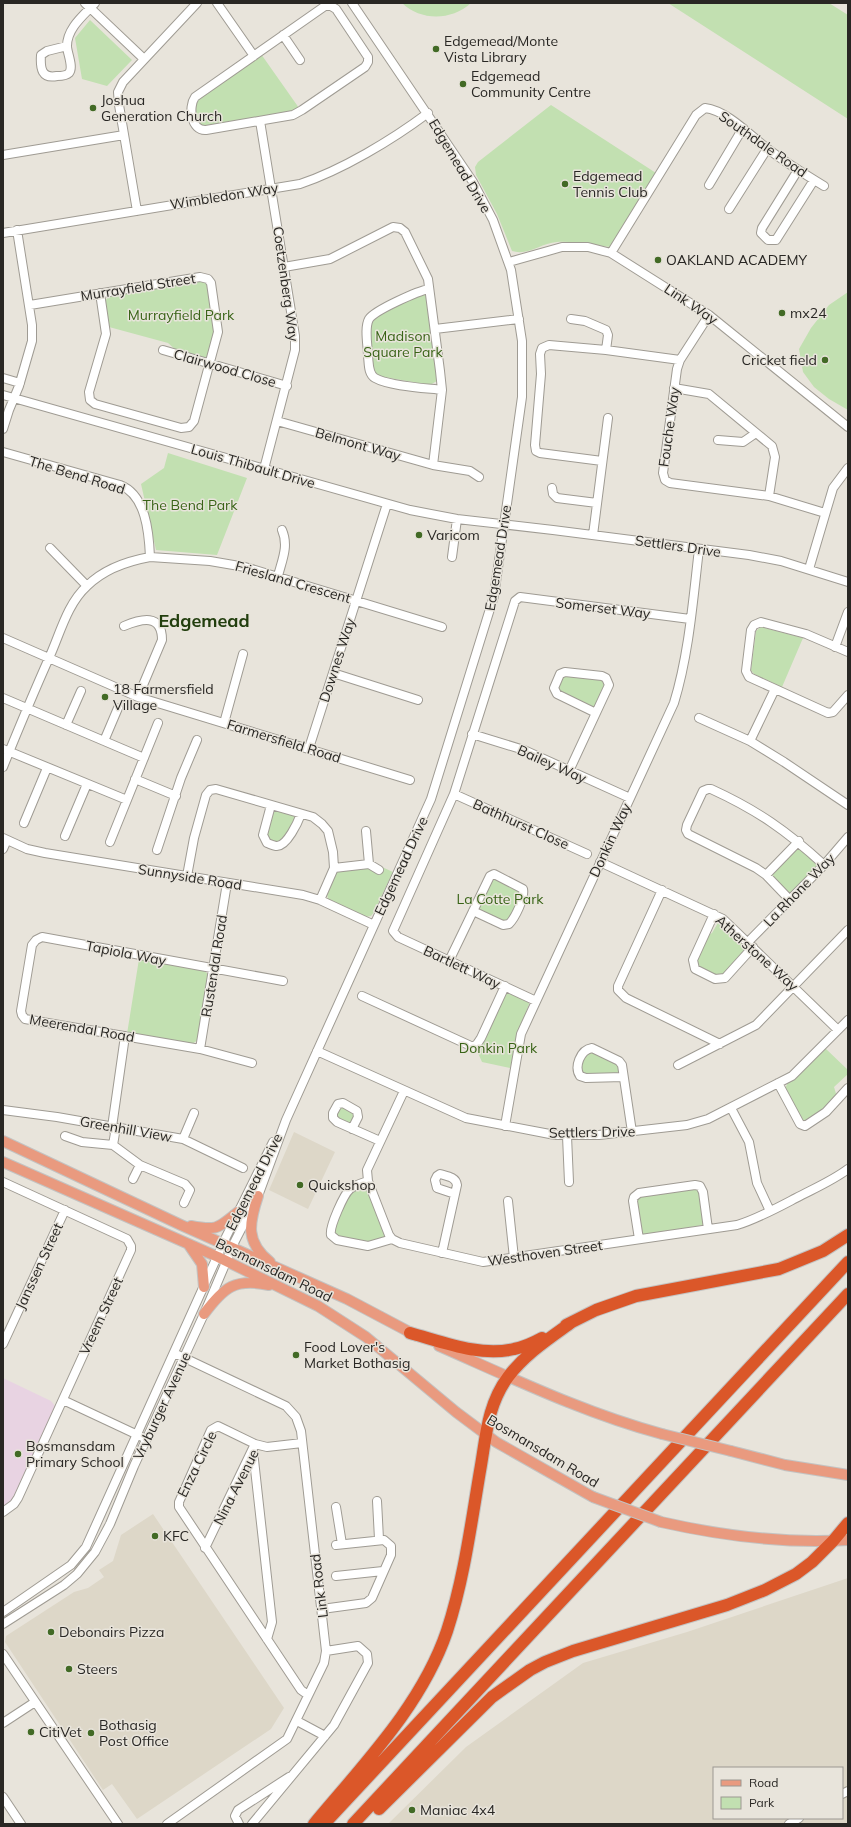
<svg xmlns="http://www.w3.org/2000/svg" width="851" height="1827" font-family="Mulish,sans-serif">
  <rect width="100%" height="100%" fill="#e8e4db"/>
  <path fill="#ddd7c8" fill-rule="evenodd" d="M294,1132l41,20 -27,57 -39,-19z
    M153,1514l131,194 -13,21 -134,90 -25,-35 -9,6 -98,-148 1,-6 68,-44 14,-4 16,-11 -5,-7 14,-9 8,-26z
    M848,1578v246h-460l78,-77 117,-84 104,-31zM714,1768h128v50h-128z"/>
  <path fill="#e8d3e2" d="M3,1378l48,23 4,5 -44,96 -8,5z"/>
  <path fill="#c2e0b1" d="M402,3h69c-20,18 -50,18 -69,0z
    M668,3h161l19,12v104z
    M90,20l42,40 -25,26 -25,-7 -7,-41z
    M261,54l38,54 -6,3 -90,16 -5,-5 -3,-16 2,-6z
    M551,105l105,68 -46,74c-17,-2 -35,-6 -53,-5 -16,1 -29,14 -45,9l-15,-37 -21,-39 -1,-8 3,-5z
    M201,280l6,3 8,45 -6,28 -2,2 -30,-7 -9,-8 -59,-16 -4,-26 4,-5z
    M848,292v118l-19,-11 -15,-12 -11,-15 -4,-23 12,-21 18,-23z
    M423,294l4,2 10,85 -7,4 -52,-9 -5,-8 -3,-44 4,-7 45,-22z
    M168,453l79,25 -30,77 -61,-5 -15,-66 23,-16z
    M761,627l42,11 -21,49 -28,-13 -3,-4 5,-39z
    M567,674l36,6 3,6 -11,21h-3l-31,-13 -3,-7 2,-8z
    M278,811l15,4 3,5 -1,3 -15,18 -4,1 -10,-4 7,-26z
    M797,848h4l16,17 -25,27h-4l-15,-15v-5z
    M382,867l11,5 -19,40 -3,4 -6,1 -37,-18 -1,-5 9,-21 3,-2 29,-3 12,4z
    M495,878l25,12 1,6 -12,24 -5,2 -23,-10 -3,-4 14,-29z
    M719,921l25,23 2,6 -22,25 -5,2 -22,-9 -3,-4 12,-28 6,-3z
    M139,959l65,12 4,3 -10,66 -6,4 -65,-10z
    M509,992l20,10v2l-10,28 -9,36 -28,-6 -4,-9v-5l27,-54z
    M825,1048l23,22v4l-14,13 3,10 -13,14 -21,11 -18,-33 3,-7 15,-11z
    M588,1051l30,11 1,9 -3,3 -31,1 -3,-2 -1,-14z
    M341,1106l15,7 -5,11 -15,-6 1,-10z
    M364,1186l4,3 17,48c-3,3 -12,6 -17,7 -8,0 -33,-6 -35,-14l18,-39z
    M693,1187l7,3 4,33 -1,2 -58,10 -3,-2 -6,-33 3,-4z"/>
  <g fill="none" stroke-linecap="round" stroke-linejoin="round">
    <defs>
      <path id="minor" d="M85,3l59,56
        M217,3l37,53
        M325,6h6l5,3 32,48v5l-3,5 -63,43 -9,5 -87,15c-15,1 -18,-23 -11,-33z
        M283,35l17,25
        M67,46l-20,5 -6,4c-1,14 1,24 16,21 4,0 9,0 12,-3 5,-6 -2,-20 -2,-27 0,-18 17,-31 28,-43
        M260,121l35,215v14l-31,119
        M3,155l121,-20
        M798,170l-36,58 -1,5 7,7h8l38,-60
        M709,185l34,-57
        M729,209l38,-60
        M137,211l-18,-106 -1,-13 5,-10 74,-79
        M3,233l297,-49c42,-14 92,-44 128,-71
        M611,253l85,-138 9,-7c24,3 47,30 67,44 16,12 34,23 52,34
        M509,262l53,-15h26l23,6 98,62 139,112
        M284,267l46,-8 63,-32 7,1 5,4 23,47 12,92 2,19 -9,75
        M429,289c-11,2 -54,21 -60,30 -5,9 -1,27 -1,37 1,8 0,18 7,22 14,8 50,10 67,12
        M30,305l170,-28 8,2 3,4 7,49 -24,89 -5,6 -8,1 -86,-24 -5,-4 -1,-8 17,-58 -6,-41
        M709,315l-29,45 -3,9 -14,104 2,7 5,3 99,13 56,17
        M571,319l14,2 21,9 2,5 -2,15
        M435,329l84,-10
        M163,350l124,36
        M3,378l17,5
        M674,388l35,6 63,52 3,11 -6,39
        M3,395l407,115 47,9 96,11 196,25 32,6 67,21
        M277,421l156,44 37,6 9,6
        M3,429l6,-19 10,-24 13,-45v-16l-15,-95
        M718,440l25,2 13,-9
        M3,452l117,33c26,10 29,48 30,72
        M602,461l-62,-8 -4,-2 -1,-6 6,-71 -1,-20 2,-6 7,-3 57,5 74,10
        M552,488l1,6 4,4 40,5
        M593,535l15,-117
        M50,548l37,38
        M452,557l5,-38
        M809,569l24,-81 15,-20
        M278,576c4,-16 11,-30 4,-46
        M124,626c17,-7 38,-13 38,14l-24,57
        M3,638l135,59 272,83
        M835,647l13,-35
        M848,652l-42,-18 -45,-12 -7,3 -3,5 -5,41 3,6 79,36 5,-1 15,-17
        M333,673l85,27
        M3,698l141,60
        M699,718l51,23 34,21 64,43
        M224,723l19,-69
        M66,725l15,-34
        M472,734l52,16 106,48
        M104,741l14,-33
        M750,741l25,-52
        M309,748l78,-244
        M3,749l124,51
        M3,767c15,-37 30,-73 46,-109 11,-24 18,-54 38,-72 16,-16 41,-25 63,-29l60,4 35,6 197,60
        M569,771l40,-86 -3,-7 -4,-2 -37,-4 -5,2 -6,14 3,6 39,19
        M135,779l41,17
        M454,794l133,60
        M271,805l-8,30 4,8c3,1 7,3 10,3 10,0 21,-24 24,-32
        M24,823l23,-55
        M366,831l3,33
        M65,836l22,-52
        M3,838l24,11 18,4 258,42 17,5 54,25
        M110,842l48,-119
        M3,849l4,-9
        M157,850l24,-72 16,-38
        M600,862l123,57 115,111
        M334,868l35,-4 10,6
        M766,875l33,-34
        M187,876l7,-38 12,-43 4,-5 6,-1 97,28 9,7 6,7 5,21 1,16 -14,32
        M662,890l-44,96v4l8,8 94,46
        M790,900l-24,-25 -10,-7 -68,-34 -2,-4 1,-5 16,-34 5,-2h3c46,21 76,42 113,76
        M714,914l-21,46 2,9 20,10 10,-1 28,-31
        M748,942l76,-77 24,-28
        M449,961l41,-85 4,-2 29,15c2,9 -8,29 -14,35l-6,1 -30,-14
        M362,996l111,51 4,-3 4,-6 24,-52
        M536,1001l-138,-64 -5,-6 61,-137 61,-193 5,-4 170,22
        M200,1049l27,-166
        M317,1051l149,67 89,17h44l88,-10 21,-6 84,-43 56,-56
        M252,1063l-52,-14 -175,-30 -3,-4 -1,-4 11,-66 4,-5 6,-3 241,44
        M678,1065l78,-40 92,-95
        M623,1077l-37,1 -6,-2c-6,-9 0,-26 12,-28l27,13 3,4 10,67
        M778,1083l22,41 5,2 21,-14 22,-24
        M404,1091l-37,79 1,11 21,54 3,4 8,4 83,19 7,-1 247,-36c20,-6 40,-17 59,-27 17,-9 36,-17 52,-29
        M731,1108l18,34 8,41 13,28
        M3,1110l54,7 126,22 60,29
        M505,1126l16,-92 153,-331c15,-49 19,-103 25,-154
        M352,1129l6,-12 -1,-6 -14,-8 -5,1 -5,9v5l4,4 43,19
        M65,1136l17,6 31,3 27,20 45,19 5,6 -6,13
        M567,1136l2,46
        M183,1139l11,-26
        M113,1145l2,-12 -3,-6 13,-91
        M133,1179l7,-14
        M368,1181c-6,2 -13,4 -18,8 -6,5 -21,38 -19,46l6,5 31,6 24,-7
        M3,1182l124,57 4,7v4l-113,248 -4,6 -11,8
        M508,1201l6,57
        M639,1239l-6,-38 1,-4 5,-4 56,-8 5,1 3,6 5,37
        M442,1253l15,-68c-1,-8 -10,-9 -17,-11l-3,2 -2,4 2,8 18,6
        M3,1344l62,-134
        M63,1400l79,37
        M255,1444l-37,-18 -7,4 -32,72v5l122,183 7,5
        M253,1451l19,171 -5,17
        M377,1501l2,38
        M336,1507l6,37
        M205,1548l50,-104 12,3 35,-4
        M336,1576l47,-5
        M322,1609l44,-6 6,-5 19,-43v-9l-7,-6 -48,5
        M3,1612l68,-47 15,-18 140,-310 47,-95
        M3,1624l61,-39 13,-11 18,-22 15,-28 24,-58 70,-152 31,-73 23,-45 28,-76 145,-321 63,-203 28,-199v-56l-11,-71 -18,-50 -20,-38 -121,-179
        M3,1654l115,170
        M297,1721l28,15
        M3,1723l32,-21
        M842,1794l6,-3
        M3,1797l18,27
        M167,1824l120,-85 37,-76 2,-12 -25,-220 -5,-14 -10,-11 -112,-53
        M239,1824l-4,-8 3,-6 51,-33
        M252,1824l82,-99 34,-62 -1,-9 -9,-8 -32,5
        M789,1824l10,-6"/>
      <path id="major" d="M3,1141l178,84 166,74 70,37
        M3,1162l215,95 100,49 48,31 90,75 40,30 97,55
        M258,1196c-9,27 -13,46 12,66
        M191,1226c27,5 27,2 47,-14
        M189,1245l13,19 2,23
        M204,1314c20,-27 31,-36 65,-29
        M439,1346c73,32 145,67 223,88
        M731,1451l54,14 63,10
        M661,1522c62,14 123,22 187,18"/>
      <path id="highway" d="M566,1325l30,-15 40,-14 143,-27 44,-18 25,-16
        M410,1333c33,9 70,24 104,16 10,-2 19,-6 28,-11
        M379,1809l113,-112 38,-27 15,-8 28,-11 154,-46 38,-15 31,-16 16,-12 21,-21 15,-18
        M314,1824c49,-59 108,-119 133,-193 17,-52 24,-107 33,-160 6,-33 7,-66 28,-94 17,-23 42,-39 64,-55
        M324,1824l524,-562
        M353,1824l495,-530"/>
    </defs>
    <use href="#minor" stroke="#9f9b93" stroke-width="10"/>
    <use href="#major" stroke="#c3c3c2" stroke-width="12"/>
    <use href="#highway" stroke="#c3c3c2" stroke-width="14"/>
    <use href="#minor" stroke="#fff" stroke-width="8"/>
    <use href="#major" stroke="#e99a7f" stroke-width="10"/>
    <use href="#highway" stroke="#db5729" stroke-width="12"/>
    <defs>
      <path id="major-bridge" d="M662,1434l69,17
        M593,1497l68,25"/>
    </defs>
    <use href="#major-bridge" stroke="#c3c3c2" stroke-width="12" stroke-linecap="butt"/>
    <use href="#major-bridge" stroke="#e99a7f" stroke-width="10"/>
  </g>
  <g fill="#426a25" stroke="#e8e4db" stroke-width="1.5">
    <circle cx="436" cy="49" r="4"/>
    <circle cx="463" cy="84" r="4"/>
    <circle cx="93" cy="108" r="4"/>
    <circle cx="565" cy="184" r="4"/>
    <circle cx="658" cy="260" r="4"/>
    <circle cx="782" cy="313" r="4"/>
    <circle cx="825" cy="360" r="4"/>
    <circle cx="419" cy="535" r="4"/>
    <circle cx="105" cy="697" r="4"/>
    <circle cx="300" cy="1185" r="4"/>
    <circle cx="296" cy="1355" r="4"/>
    <circle cx="18" cy="1454" r="4"/>
    <circle cx="155" cy="1536" r="4"/>
    <circle cx="51" cy="1632" r="4"/>
    <circle cx="69" cy="1669" r="4"/>
    <circle cx="31" cy="1732" r="4"/>
    <circle cx="91" cy="1733" r="4"/>
    <circle cx="412" cy="1810" r="4"/>
  </g>
  <g text-anchor="middle" stroke-width="3" stroke-linejoin="round" paint-order="stroke">
    <g font-size="14" fill="#292724" stroke="#e8e4db" text-anchor="start">
      <text x="444" y="46">Edgemead/Monte<tspan x="444" dy="16">Vista Library</tspan></text>
      <text x="471" y="81">Edgemead<tspan x="471" dy="16">Community Centre</tspan></text>
      <text x="101" y="105">Joshua<tspan x="101" dy="16">Generation Church</tspan></text>
      <text x="573" y="181">Edgemead<tspan x="573" dy="16">Tennis Club</tspan></text>
      <text x="666" y="265">OAKLAND ACADEMY</text>
      <text x="790" y="318">mx24</text>
      <text x="817" y="365" text-anchor="end">Cricket field</text>
      <text x="427" y="540">Varicom</text>
      <text x="113" y="694">18 Farmersfield<tspan x="113" dy="16">Village</tspan></text>
      <text x="308" y="1190">Quickshop</text>
      <text x="304" y="1352">Food Lover's<tspan x="304" dy="16">Market Bothasig</tspan></text>
      <text x="26" y="1451">Bosmansdam<tspan x="26" dy="16">Primary School</tspan></text>
      <text x="163" y="1541">KFC</text>
      <text x="59" y="1637">Debonairs Pizza</text>
      <text x="77" y="1674">Steers</text>
      <text x="99" y="1730">Bothasig<tspan x="99" dy="16">Post Office</tspan></text>
      <text x="39" y="1737">CitiVet</text>
      <text x="420" y="1815">Maniac 4x4</text>
    </g>
    <g font-size="14" fill="#292724" stroke="#e8e4db">
      <text transform="translate(763 144) rotate(35)" y="5">Southdale Road</text>
      <text transform="translate(460 166) rotate(59)" y="5">Edgemead Drive</text>
      <text transform="translate(224 196) rotate(-9)" y="5">Wimbledon Way</text>
      <text transform="translate(286 284) rotate(82)" y="5">Coetzenberg Way</text>
      <text transform="translate(138 287) rotate(-9)" y="5">Murrayfield Street</text>
      <text transform="translate(691 304) rotate(34)" y="5">Link Way</text>
      <text transform="translate(225 368) rotate(16)" y="5">Clairwood Close</text>
      <text transform="translate(669 427) rotate(-82)" y="5">Fouche Way</text>
      <text transform="translate(358 444) rotate(16)" y="5">Belmont Way</text>
      <text transform="translate(253 466) rotate(16)" y="5">Louis Thibault Drive</text>
      <text transform="translate(77 475) rotate(17)" y="5">The Bend Road</text>
      <text transform="translate(678 546) rotate(8)" y="5">Settlers Drive</text>
      <text transform="translate(498 558) rotate(-81)" y="5">Edgemead Drive</text>
      <text transform="translate(293 582) rotate(16)" y="5">Friesland Crescent</text>
      <text transform="translate(603 608) rotate(7)" y="5">Somerset Way</text>
      <text transform="translate(337 660) rotate(-72)" y="5">Downes Way</text>
      <text transform="translate(284 741) rotate(17)" y="5">Farmersfield Road</text>
      <text transform="translate(552 764) rotate(24)" y="5">Bailey Way</text>
      <text transform="translate(521 824) rotate(24)" y="5">Bathhurst Close</text>
      <text transform="translate(610 840) rotate(-65)" y="5">Donkin Way</text>
      <text transform="translate(401 866) rotate(-65)" y="5">Edgemead Drive</text>
      <text transform="translate(190 877) rotate(9)" y="5">Sunnyside Road</text>
      <text transform="translate(799 890) rotate(-46)" y="5">La Rhone Way</text>
      <text transform="translate(126 953) rotate(11)" y="5">Tapiola Way</text>
      <text transform="translate(757 953) rotate(42)" y="5">Atherstone Way</text>
      <text transform="translate(214 966) rotate(-81)" y="5">Rustendal Road</text>
      <text transform="translate(462 967) rotate(25)" y="5">Bartlett Way</text>
      <text transform="translate(82 1028) rotate(10)" y="5">Meerendal Road</text>
      <text transform="translate(126 1129) rotate(10)" y="5">Greenhill View</text>
      <text transform="translate(592 1132) rotate(-1)" y="5">Settlers Drive</text>
      <text transform="translate(254 1182) rotate(-63)" y="5">Edgemead Drive</text>
      <text transform="translate(545 1253) rotate(-8)" y="5">Westhoven Street</text>
      <text transform="translate(39 1266) rotate(-65)" y="5">Janssen Street</text>
      <text transform="translate(274 1270) rotate(26)" y="5">Bosmansdam Road</text>
      <text transform="translate(101 1316) rotate(-65)" y="5">Vreem Street</text>
      <text transform="translate(162 1406) rotate(-65)" y="5">Vryburger Avenue</text>
      <text transform="translate(543 1451) rotate(31)" y="5">Bosmansdam Road</text>
      <text transform="translate(197 1464) rotate(-64)" y="5">Enza Circle</text>
      <text transform="translate(236 1487) rotate(-63)" y="5">Nina Avenue</text>
      <text transform="translate(319 1586) rotate(-97)" y="5">Link Road</text>
    </g>
    <g font-size="14" fill="#396417" stroke="#e8e4db">
      <text x="181" y="320">Murrayfield Park</text>
      <text x="403" y="341">Madison<tspan x="403" dy="16">Square Park</tspan></text>
      <text x="190" y="510">The Bend Park</text>
      <text x="500" y="904">La Cotte Park</text>
      <text x="498" y="1053">Donkin Park</text>
    </g>
    <g font-size="18" font-weight="bold" fill="#223e0e" stroke="#e8e4db">
      <text x="204" y="627">Edgemead</text>
    </g>
  </g>
  <rect width="851" height="1827" fill="none" stroke="#292724" stroke-width="8"/>
  <rect x="713" y="1767" width="130" height="52" fill="#e8e4db" stroke="#9c9892"/>
  <rect x="721" y="1780" width="20" height="6" fill="#e99a7f" stroke="#9c9892"/>
  <text x="749" y="1787" font-size="12" fill="#292724">Road</text>
  <rect x="721" y="1797" width="20" height="12" fill="#c2e0b1" stroke="#9c9892"/>
  <text x="749" y="1807" font-size="12" fill="#292724">Park</text>
</svg>
